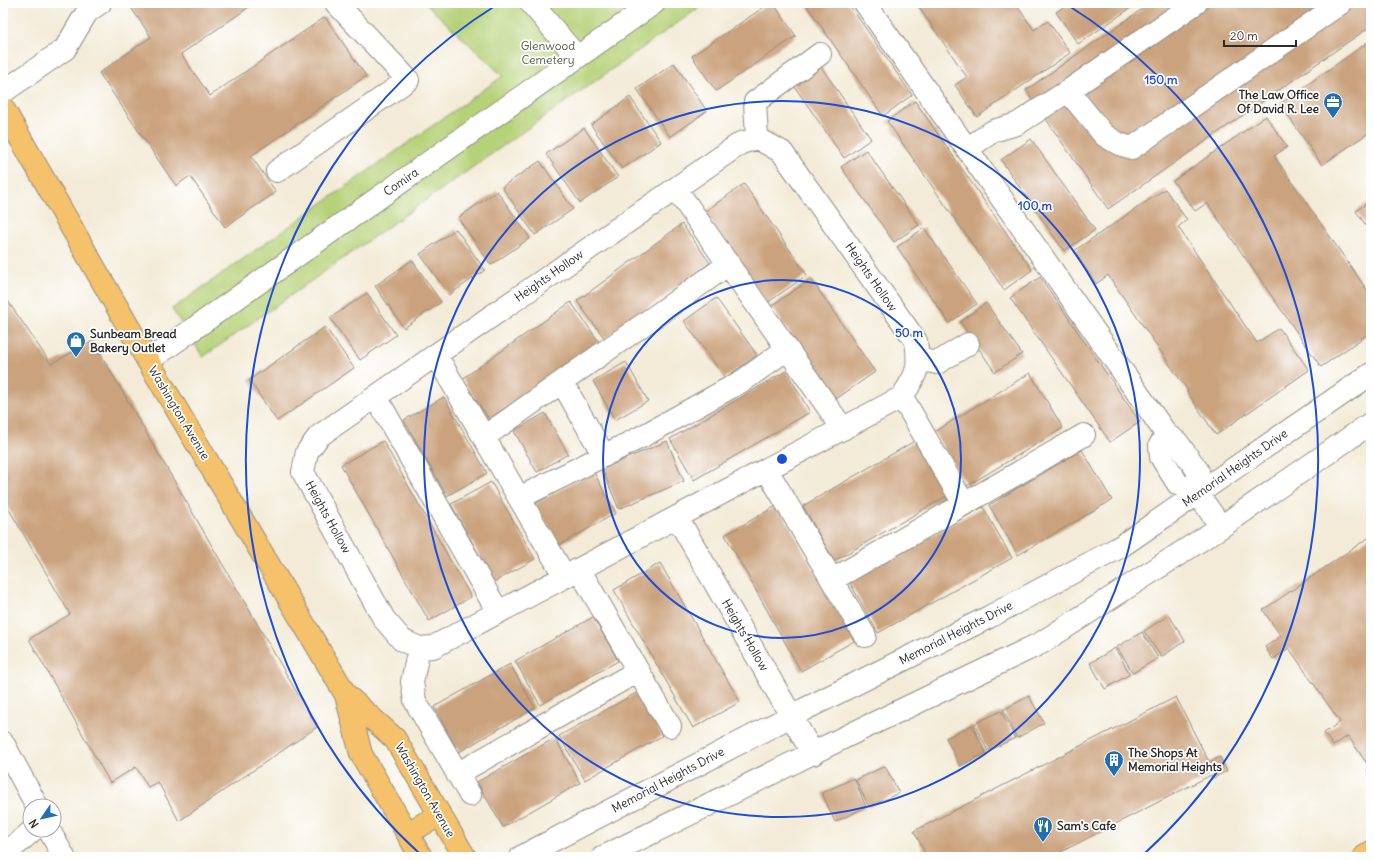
<svg xmlns="http://www.w3.org/2000/svg" width="1374" height="860" font-family="Delius,sans-serif">
  <rect width="100%" height="100%" fill="#fff"/>
  <filter id="ink" filterUnits="userSpaceOnUse"><feTurbulence type="fractalNoise" baseFrequency=".025" numOctaves="2"/><feDisplacementMap in="SourceGraphic" scale="8" xChannelSelector="R" yChannelSelector="G"/><feConvolveMatrix kernelMatrix="1 2 1 2 8 2 1 2 1" color-interpolation-filters="sRGB"/></filter>
  <filter id="wash" filterUnits="userSpaceOnUse"><feTurbulence type="fractalNoise" baseFrequency=".012" numOctaves="4" result="noise"/><feDisplacementMap in="SourceGraphic" scale="16" xChannelSelector="R" yChannelSelector="G"/><feGaussianBlur stdDeviation="0.9" result="paint"/><feColorMatrix in="noise" values="0 0 0 0 0 0 0 0 0 0 0 0 0 0 0 0 0 1.4 0 .05"/><feComposite in="paint" operator="in"/></filter>
  <g filter="url(#wash)">
    <rect width="100%" height="100%" fill="#f3ebd7"/>
    <path fill="#b6d278" stroke="#707e52" d="M425,3h281l-503,354 -31,-48 331,-233z"/>
    <g id="blocks">
      <path fill="#caa27d" d="M128,3h127l-74,51 29,42 115,-79 41,59 -115,80 25,36 -51,35 -35,-51 -14,10 -77,-113 52,-36z
        M770,3h3l23,33 -80,55 -24,-35z
        M805,3h43l64,92 -29,21z
        M916,3h99l19,27 14,-9 22,32 -93,64 -22,-32 12,-8z
        M1067,3h71l-60,41 -22,-32 12,-8z
        M1151,3h220v23l-263,183 -82,-119z
        M1368,42l3,4v85l-49,34 -42,-61z
        M817,61l54,78 -27,19 -54,-78z
        M674,63l33,48 -37,26 -33,-48z
        M630,97l31,45 -39,27 -31,-44z
        M915,101l117,169 -28,20 -117,-169z
        M1266,116l21,31 -13,9 97,140v36l-50,35 -114,-164 -12,8 -22,-30z
        M584,128l34,49 -38,26 -34,-49z
        M1031,139l64,91 -31,21 -63,-91z
        M866,150l53,75 -25,17 -53,-75z
        M540,161l33,48 -38,26 -33,-48z
        M744,184l63,91 -40,28 -63,-91z
        M1165,189l22,31 -9,7 79,116 22,-15 30,42 -93,65 -29,-43 1,-1 -80,-116 -12,9 -22,-33z
        M497,191l33,47 -39,27 -33,-47z
        M1371,200v33l-15,-22z
        M682,224l28,39 -105,76 -28,-38z
        M924,228l53,76 -28,19 -52,-76z
        M456,229l29,41 -36,25 -29,-41z
        M412,260l29,42 -37,26 -29,-42z
        M1040,277l100,145 -30,20 -100,-144z
        M811,279l64,93 -39,27 -65,-93z
        M367,293l29,42 -36,25 -30,-42z
        M3,294l48,70 42,-23 224,386 -138,94 -21,-39 -10,5 -12,-20 -26,16 -81,-144 41,-25 -67,-115z
        M716,298l41,57 -32,23 -41,-57z
        M571,302l28,40 -110,77 -27,-40z
        M986,303l36,51 -27,18 -35,-50z
        M325,327l29,41 -77,53 -28,-41z
        M626,362l22,39 -33,19 -22,-39z
        M786,371l24,41 -116,68 -24,-41z
        M1030,373l33,55 -96,58 -33,-54z
        M444,397l43,76 -40,23 -43,-76z
        M545,413l23,41 -31,18 -23,-41z
        M918,439l32,55 -116,67 -31,-55z
        M383,441l88,156 -42,24 -88,-156z
        M667,441l17,40 -65,28 -17,-40z
        M1082,450l30,50 -94,55 -29,-50z
        M593,471l23,42 -57,32 -24,-41z
        M491,482l44,77 -41,23 -43,-78z
        M778,505l76,136 -53,30 -76,-136z
        M983,507l29,51 -134,75 -29,-52z
        M1371,536v85l-2,11 2,-1v145l-4,-6 3,-2 -22,-32 -15,10 -9,-13 16,-11 -51,-74 -16,11 -8,-12 16,-11 -18,-26z
        M660,563l80,139 -47,26 -79,-138z
        M1169,615l16,26 -24,16 -17,-26z
        M593,617l25,44 -78,44 -25,-44z
        M1142,632l16,26 -25,15 -16,-26z
        M1115,648l15,26 -25,15 -15,-26z
        M510,664l25,44 -76,44 -25,-45z
        M638,692l24,44 -77,44 -26,-44z
        M1029,696l15,27 -27,15 -14,-28z
        M1176,697l33,65 11,-5 7,14 -14,7 -2,-3 -160,82h-124l-13,-26z
        M1001,711l14,27 -27,13 -14,-27z
        M972,725l14,28 -26,13 -14,-28z
        M555,738l25,45 -77,44 -26,-45z
        M885,766l14,27 -30,14 -13,-27z
        M854,778l12,29 -31,15 -13,-29z"/>
    </g>
  </g>
  <g filter="url(#ink)">
    <use href="#blocks" fill-opacity="0" stroke="#8f8b81" stroke-width="1"/>
    <g fill="none" stroke-linecap="round" stroke-linejoin="round">
      <defs>
        <path id="minor" d="M531,3l46,54
          M865,3l302,432
          M1068,91l36,44 15,9 13,4 209,-145
          M3,92l62,-43 22,-37 13,-9
          M757,138l25,14 134,189c4,28 1,33 -14,56l-469,250 -14,1 -17,-8 -18,-21 -81,-147 4,-20 12,-16 422,-293z
          M757,138l-2,-36 65,-48
          M967,149l26,-18 24,-7 51,-33 128,-88
          M277,171l131,-91 -72,-77
          M676,189l167,240
          M436,355l129,222
          M918,359l19,4 31,-19
          M148,361l506,-358
          M562,382l42,74
          M376,397l122,215
          M902,397l62,107
          M484,437l245,-173
          M767,470l98,166
          M1198,494v-23l-21,-29 -10,-7 -7,10 1,12 17,27 20,10 23,33
          M519,498l124,-62 101,-56 43,-31
          M677,517l136,237
          M579,569l91,157
          M832,580l252,-145
          M419,648l-7,34 3,19 55,94
          M3,743l34,63
          M457,774l181,-103
          M49,830l15,27
          M3,856l30,-26
          M521,857l270,-141 198,-99 131,-70 251,-173
          M603,857l242,-120 196,-94 180,-116 150,-104"/>
        <path id="major" d="M3,108l145,253 198,334 15,59 60,103
          M346,695l49,44 70,118
          M407,833l33,-18
          M1364,857l7,-5"/>
      </defs>
      <use href="#minor" stroke="#8f8b81" stroke-width="24"/>
      <use href="#major" stroke="#8f8b81" stroke-width="24"/>
      <use href="#minor" stroke="#fff" stroke-width="22"/>
      <use href="#major" stroke="#f5c16b" stroke-width="22"/>
    </g>
  </g>
  <g fill="none" stroke="#1d4ed8" stroke-width="2">
    <circle cx="782" cy="459" r="179"/>
    <circle cx="782" cy="459" r="358"/>
    <path d="M420 854A536 536 0 0 1 498 4M1066 4A536 536 0 0 1 1144 854"/>
  </g>
  <defs>
    <symbol id="office-pin" viewBox="-11 -11 22 30"><path d="M0 17L-7.5 6A9.5 9.5 0 1 1 7.5 6Z" fill="#1f6fb2" stroke="#fff"/><path d="M-6-3h4V-5.5h4V-3h4V5H-6ZM-1-4.5V-3h2v-1.5ZM-6 0V1H6V0Z" fill="#fff"/></symbol>
    <symbol id="shop-pin" viewBox="-11 -11 22 30"><path d="M0 17L-7.5 6A9.5 9.5 0 1 1 7.5 6Z" fill="#1f6fb2" stroke="#fff"/><path d="M-5-2.5h2.3a2.7 3.5 0 0 1 5.4 0H5L5.5 6h-11ZM-1.5-2.5h3a1.5 2.3 0 0 0-3 0Z" fill="#fff"/></symbol>
    <symbol id="building-pin" viewBox="-11 -11 22 30"><path d="M0 17L-7.5 6A9.5 9.5 0 1 1 7.5 6Z" fill="#1f6fb2" stroke="#fff"/><path d="M-4-6H4V6H1V3H-1V6H-4ZM-2.5-4.3h1.7v1.8h-1.7ZM.8-4.3h1.7v1.8H.8ZM-2.5-1h1.7V.8h-1.7ZM.8-1h1.7V.8H.8Z" fill="#fff"/></symbol>
    <symbol id="restaurant-pin" viewBox="-11 -11 22 30"><path d="M0 17L-7.5 6A9.5 9.5 0 1 1 7.5 6Z" fill="#1f6fb2" stroke="#fff"/><path d="M-5-6h1v4h1v-4h1v4h1v-4h1v5L-1.5 .5V6h-2V.5L-5-1ZM5-6V6H3V1.5H1.5Q1.5-4 5-6Z" fill="#fff"/></symbol>
  </defs>
  <g fill-rule="evenodd">
    <use href="#office-pin" x="1322" y="91" width="22" height="30"/>
    <use href="#shop-pin" x="65" y="330" width="22" height="30"/>
    <use href="#building-pin" x="1103" y="749" width="22" height="30"/>
    <use href="#restaurant-pin" x="1032" y="815" width="22" height="30"/>
  </g>
  <g text-anchor="middle" stroke-width="3.5" stroke-linejoin="round" paint-order="stroke">
    <g font-size="12" fill="#555d42" stroke="#fff">
      <text x="548" y="50">Glenwood<tspan x="548" dy="14">Cemetery</tspan></text>
    </g>
    <g font-size="12" font-weight="bold" fill="#2b2b2b" stroke="#fff" text-anchor="start">
      <text x="1319" y="99" text-anchor="end">The Law Office<tspan x="1319" dy="14">Of David R. Lee</tspan></text>
      <text x="90" y="338">Sunbeam Bread<tspan x="90" dy="14">Bakery Outlet</tspan></text>
      <text x="1128" y="757">The Shops At<tspan x="1128" dy="14">Memorial Heights</tspan></text>
      <text x="1057" y="830">Sam's Cafe</text>
    </g>
    <g font-size="12" fill="#2b2b2b" stroke="#fff">
      <text transform="translate(401 182) rotate(-35)" y="4">Comira</text>
      <text transform="translate(549 276) rotate(-35)" y="4">Heights Hollow</text>
      <text transform="translate(871 277) rotate(55)" y="4">Heights Hollow</text>
      <text transform="translate(179 413) rotate(59)" y="4">Washington Avenue</text>
      <text transform="translate(1235 468) rotate(-35)" y="4">Memorial Heights Drive</text>
      <text transform="translate(328 517) rotate(61)" y="4">Heights Hollow</text>
      <text transform="translate(956 633) rotate(-27)" y="4">Memorial Heights Drive</text>
      <text transform="translate(745 635) rotate(60)" y="4">Heights Hollow</text>
      <text transform="translate(668 780) rotate(-28)" y="4">Memorial Heights Drive</text>
      <text transform="translate(425 790) rotate(60)" y="4">Washington Avenue</text>
    </g>
  </g>
  <circle cx="782" cy="459" r="6" fill="#1d4ed8" stroke="#fff" stroke-width="2"/>
  <g font-size="12" text-anchor="middle" font-weight="bold" fill="#1d4ed8" stroke="#fff" stroke-width="3.5" stroke-linejoin="round" paint-order="stroke">
    <text x="1161" y="84">150 m</text>
    <text x="1035" y="210">100 m</text>
    <text x="909" y="337">50 m</text>
  </g>
  <rect width="1374" height="860" fill="none" stroke="#fff" stroke-width="16"/>
  <g transform="translate(42 818) rotate(236)"><circle r="19" fill="#ffffff" stroke="#aaaaaa"/>
  <path d="M0-3L7 15L0 10L-7 15Z" fill="#1f6fb2"/>
  <text y="-6" font-size="11" font-weight="bold" text-anchor="middle" fill="#2b2b2b">N</text>
  </g>
  <path d="M1224 40v6h72v-6" fill="none" stroke="#2b2b2b" stroke-width="2"/>
  <text x="1230" y="40" font-size="12" fill="#2b2b2b" stroke="#ffffff" stroke-width="3" paint-order="stroke">20 m</text>
</svg>
